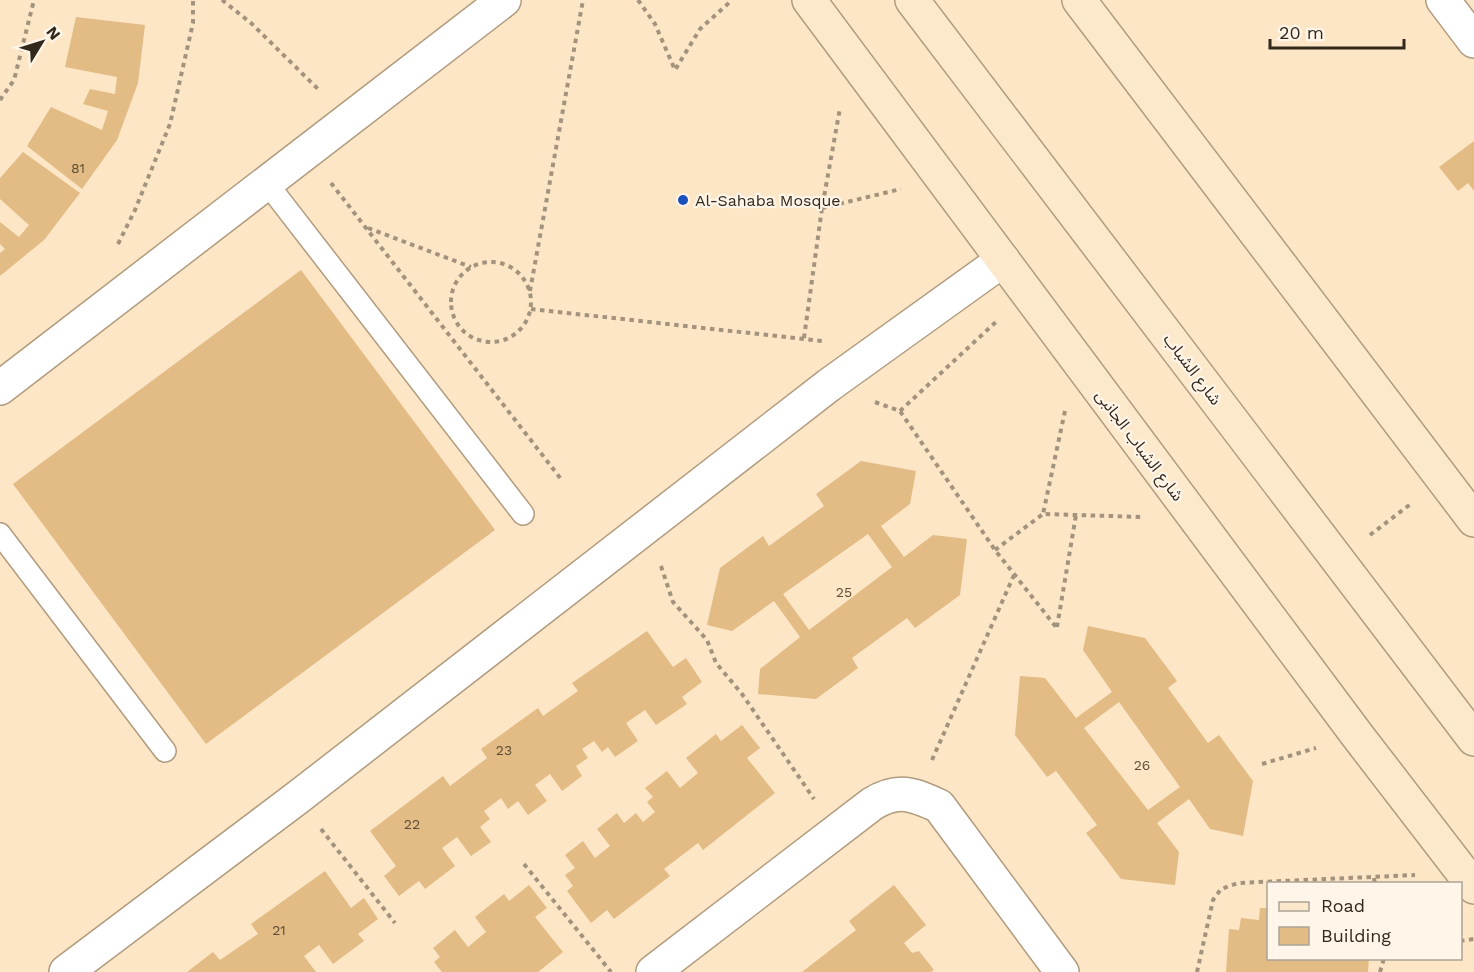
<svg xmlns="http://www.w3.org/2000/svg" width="1474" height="972" font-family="'Work Sans','Noto Sans Arabic',sans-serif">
  <rect width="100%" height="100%" fill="#fde6c6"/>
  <path fill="#e2bb85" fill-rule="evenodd" d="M76,17l69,8 -7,58 -21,57 -35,49 -55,-43 24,-39 51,23 6,-19 -25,-7 7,-15 25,5 2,-17 -52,-10z
    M1474,141v50l-6,-8 -10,8 -19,-24z
    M23,152l57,41 -36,47 -44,36v-23l5,-4 -5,-5v-22l19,15 10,-12 -29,-26v-21z
    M301,270l194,260 -289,214 -193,-260z
    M861,461l55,10 -6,33 -29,22 23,31 29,-22 34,4 -7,56 -45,33 -8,-10 -55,40 6,10 -42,31 -58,-5 2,-25 40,-32 -26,-36 -42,30 -25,-6 13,-57 43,-32 6,10 55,-40 -8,-12zM868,534l24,33 -83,63 -26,-36z
    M1088,626l57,12 32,43 -9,7 40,55 11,-8 34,46 -10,55 -33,-7 -21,-30 -32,24 22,29 -4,33 -54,-6 -35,-46 11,-8 -41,-54 -9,6 -32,-42 5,-59 25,2 31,40 36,-26 -29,-42zM1119,702l61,85 -32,23 -64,-82z
    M647,631l26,36 13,-9 16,24 -20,15 5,7 -31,21 -11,-15 -19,13 12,18 -23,16 -7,-10 -6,5 -8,-11 -12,8 6,9 -12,8 6,10 -20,15 -12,-17 -15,11 12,16 -19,14 -10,-14 -10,8 -7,-11 -17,13 6,8 -10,8 11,15 -20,14 -14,-19 -15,11 13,18 -30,23 -6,-8 -20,15 -15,-20 12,-10 -26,-35 73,-55 7,10 37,-28 -6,-9 57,-41 5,8 35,-25 -6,-8z
    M742,725l18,23 -13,10 28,35 -72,57 -5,-7 -34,26 6,7 -56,43 -7,-9 -16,13 -24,-32 6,-5 -8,-11 10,-7 -10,-13 18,-14 12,17 15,-12 -13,-17 20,-16 7,10 12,-10 7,9 12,-10 -8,-10 6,-5 -8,-9 22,-17 13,17 18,-15 -12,-15 30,-24 5,7z
    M325,871l26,37 13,-10 14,21 -20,15 6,7 -31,23 -14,-19 -15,11 12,16h-129l26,-20 7,8 38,-26 -7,-10z
    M529,885l18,23 -12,9 28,35 -25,20h-96l-8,-10 6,-5 -7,-9 22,-18 13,17 18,-15 -11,-15 29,-23 5,7z
    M894,885l32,40 -22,18 8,10 7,-2 15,19 -3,2h-129l54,-42 -7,-9z
    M1260,908h8v50h101l-1,14h-142l3,-43 10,1 2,-12 18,2z"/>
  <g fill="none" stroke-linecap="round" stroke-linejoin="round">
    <defs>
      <path id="lane" d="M266,182l257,332
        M0,534l165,217"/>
      <path id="street" d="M1443,0l31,41
        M0,388l504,-388
        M66,972l231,-174 532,-413 174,-125
        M653,972l219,-168c26,-16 41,-10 67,2l123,166"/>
      <path id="secondary" d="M809,0l548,735 117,152
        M912,0l562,739
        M1079,0l395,520"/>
    </defs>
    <use href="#lane" stroke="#b19b7e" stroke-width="24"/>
    <use href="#street" stroke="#b19b7e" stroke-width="36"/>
    <use href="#secondary" stroke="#b19b7e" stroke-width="36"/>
    <path stroke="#a4937c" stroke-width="4" stroke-dasharray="4.5 4.5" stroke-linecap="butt" d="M222,0l29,23 69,68
      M638,0l17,24 20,46 25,-41 32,-29
      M0,100l14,-20 20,-80
      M331,183l230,296
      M822,208l79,-19
      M368,228l103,39
      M118,244l17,-34 35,-86 23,-101v-23
      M451 302a40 40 0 1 1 80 0a40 40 0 1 1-80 0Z
      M530,291l53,-291
      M531,309l291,32
      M804,338l18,-130 18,-100
      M875,402l25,9 95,139 61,77
      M900,411l98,-91
      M1065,411l-22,103 100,3
      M1370,535l42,-32
      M995,550l48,-36
      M661,566l12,36 34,38 9,23 26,31 72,105
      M1057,627l19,-112
      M932,760l82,-185
      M1262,764l54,-16
      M321,829l74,94
      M524,864l87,108
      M1374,878l1,6
      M1460,941l14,-2
      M1197,972l16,-72 8,-11 17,-6 177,-8
      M1380,972l4,-14"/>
    <use href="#lane" stroke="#fff" stroke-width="21"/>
    <use href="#street" stroke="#fff" stroke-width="33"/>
    <use href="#secondary" stroke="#fce9cc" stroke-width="33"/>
  </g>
  <circle fill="#1c50bc" stroke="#fff5e9" stroke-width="2" cx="683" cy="200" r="6"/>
  <g text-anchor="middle" stroke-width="4.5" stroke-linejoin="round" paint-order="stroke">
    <g font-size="14" fill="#5e4e37">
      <text x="78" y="173">81</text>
      <text x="844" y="597">25</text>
      <text x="504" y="755">23</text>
      <text x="1142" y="770">26</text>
      <text x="412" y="829">22</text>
      <text x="279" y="935">21</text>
    </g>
    <g font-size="16" fill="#32291d" stroke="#fff5e9" text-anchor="start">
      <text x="695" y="206">Al-Sahaba Mosque</text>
    </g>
    <g font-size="16" fill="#32291d" stroke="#fff5e9">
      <text transform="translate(1193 369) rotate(53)" y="6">شارع الشباب</text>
      <text transform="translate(1140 445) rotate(53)" y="6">شارع الشباب الجانبى</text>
    </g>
  </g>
  <rect x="1267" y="882" width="195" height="78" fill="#fff5e9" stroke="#ada397" stroke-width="1.5"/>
  <rect x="1279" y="902" width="30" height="9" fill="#fce9cc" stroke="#ada397" stroke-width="1.5"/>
  <text x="1321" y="912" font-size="18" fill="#32291d">Road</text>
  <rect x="1279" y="927" width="30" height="18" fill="#e2bb85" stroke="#ada397" stroke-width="1.5"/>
  <text x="1321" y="942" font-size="18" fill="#32291d">Building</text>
  <g transform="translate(42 42) rotate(52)" stroke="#fff5e9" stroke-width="4.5" paint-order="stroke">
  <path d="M0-4.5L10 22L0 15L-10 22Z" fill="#32291d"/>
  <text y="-9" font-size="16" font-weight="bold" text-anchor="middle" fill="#32291d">N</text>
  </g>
  <path d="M1270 39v9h134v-9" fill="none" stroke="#32291d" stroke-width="3"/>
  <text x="1279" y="39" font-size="18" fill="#32291d" stroke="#fff5e9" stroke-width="4.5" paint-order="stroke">20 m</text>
</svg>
